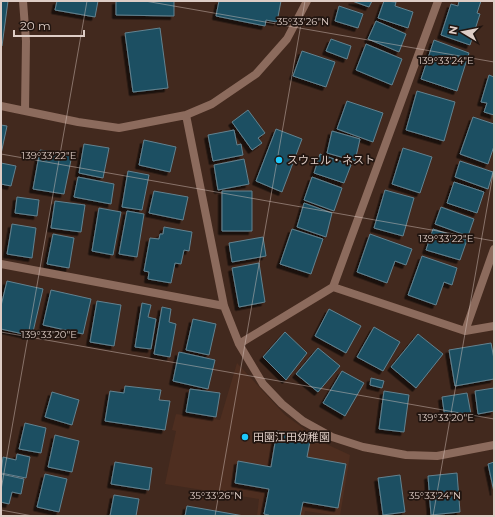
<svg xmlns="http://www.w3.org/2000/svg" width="495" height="517" font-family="Montserrat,'Noto Sans JP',sans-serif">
  <defs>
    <filter id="shadow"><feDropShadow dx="-3.5" dy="3.5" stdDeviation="0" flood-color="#0009"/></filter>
  </defs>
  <rect width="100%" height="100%" fill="#42291e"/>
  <path fill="#4e2e20" d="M237,363l48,52 39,28 26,12 -10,61 -35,-5 -1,5h-47l2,-17 -94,-15 11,-53 -4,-1 4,-16 44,6z"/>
  <path fill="#1c5062" stroke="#628290" filter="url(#shadow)" d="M1,1h7l-6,45h-1z
    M57,1h41l-3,16 -40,-7z
    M116,1h58v15l-58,-1z
    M219,1h62l-4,21 -11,-2 -1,6 -49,-10z
    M352,1h20l-3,6z
    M384,1l12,1 -1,4 18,6 -5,16 -30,-10z
    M459,1h22l-4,12 3,1 -10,31 -29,-10 10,-31 7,2z
    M339,6l24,8 -5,14 -23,-7z
    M376,21l30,13 -7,18 -31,-13z
    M160,28l8,60 -35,4 -8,-59z
    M331,39l20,7 -4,13 -21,-8z
    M434,40l35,13 -12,38 -36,-12z
    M366,44l36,15 -10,26 -36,-15z
    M302,51l33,11 -9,25 -33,-11z
    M489,75l5,2v38l-10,-3 3,-9 -6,-1z
    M417,91l38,11 -11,39 -38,-11z
    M347,101l36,12 -10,29 -36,-13z
    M248,110l17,23 -7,5 4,5 -10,7 -20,-28z
    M473,117l21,7v22l-6,18 -28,-10z
    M1,125l6,1 -6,28z
    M276,129l26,10 -20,53 -26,-11z
    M234,130l3,15 4,-1 2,11 -30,6 -5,-26z
    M332,131l28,8 -5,22 -28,-8z
    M144,140l32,7 -6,25 -31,-7z
    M84,144l25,4 -6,30 -24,-5z
    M403,148l29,9 -12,36 -28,-9z
    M40,150l32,5 -8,39 -31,-5z
    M320,154l31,11 -7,18 -30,-10z
    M244,159l5,25 -31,6 -4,-25z
    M460,161l33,11 -5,17 -33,-12z
    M1,163l15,3 -5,20 -10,-2z
    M128,171l21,4 -7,35 -20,-3z
    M78,177l36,7 -3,20 -37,-7z
    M312,177l30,11 -8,23 -30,-11z
    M454,182l30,10 -7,21 -30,-10z
    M385,190l29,8 -11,38 -29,-8z
    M154,191l34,6 -5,23 -34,-7z
    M222,191h30v40h-30z
    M17,197l22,3 -2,16 -22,-3z
    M55,201l30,4 -4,27 -30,-4z
    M304,203l28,10 -6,24 -29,-10z
    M441,207l33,12 -6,17 -33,-12z
    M99,208l22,4 -8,43 -21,-4z
    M127,211l17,3 -7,43 -18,-3z
    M12,224l24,4 -4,30 -25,-4z
    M164,227l28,5 -3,19 -5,-1 -3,14 -6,-1 -4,20 -23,-4 1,-7 -5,-1 6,-33 9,1 1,-5h3z
    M292,229l31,10 -12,35 -31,-10z
    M433,229l34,11 -7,20 -34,-10z
    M53,234l21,4 -5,30 -22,-4z
    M370,234l42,15 -6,16 -11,-4 -8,22 -30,-11z
    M263,237l3,19 -34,6 -3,-19z
    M422,256l35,12 -5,17 -8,-3 -8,23 -28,-10z
    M259,263l6,39 -26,5 -7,-39z
    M7,281l36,8 -11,47 -31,-7v-23z
    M51,290l40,9 -8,35 -40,-9z
    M97,301l24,4 -7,41 -24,-4z
    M142,303l9,2 -3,12 8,2 -5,30 -16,-2z
    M162,307l9,2 -2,13 7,2 -6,33 -16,-3z
    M329,309l32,17 -15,27 -31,-17z
    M193,319l23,5 -7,31 -23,-5z
    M374,327l26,15 -17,29 -26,-14z
    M285,332l22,21 -21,27 -23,-23z
    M418,334l25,20 -27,34 -25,-21z
    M491,343l3,16v20l-39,7 -6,-36z
    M318,348l22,18 -22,26 -22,-18z
    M179,352l36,8 -7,29 -35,-8z
    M342,371l22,12 -19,33 -22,-13z
    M371,378l13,3 -2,7 -12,-3z
    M125,386l36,4 -2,10 11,1 -5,29 -60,-9 5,-30 14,2z
    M494,388v23l-16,3 -3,-23z
    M190,389l30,4 -4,24 -30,-5z
    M384,391l25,4 -5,37 -25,-3z
    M52,392l27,8 -7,25 -27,-8z
    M467,393l4,21 -26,4 -3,-21z
    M25,423l21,5 -5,25 -22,-4z
    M277,431l34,5 -4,21 39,7 -8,44 -35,-6 -3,14h-31v-1l-5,-1 5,-25 -34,-6 3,-22 33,6z
    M55,435l24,6 -7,31 -24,-5z
    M17,454l13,3 -4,21 -25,-5 2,-16 13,3z
    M115,462l37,6 -3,22 -38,-6z
    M494,462v30l-6,-28z
    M457,473l3,39 -29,3 -3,-39z
    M1,474l23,5 -3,15 -9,-2 -3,12 -8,-2z
    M45,474l22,5 -8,33 -22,-5z
    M400,475l5,37 -22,3 -5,-37z
    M114,495l25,4 -3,17h-26z
    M187,506l57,10h-59z"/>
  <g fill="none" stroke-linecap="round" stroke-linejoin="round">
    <path stroke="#8c6b5d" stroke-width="8" d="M23,1l3,40 -1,70
      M1,106l77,16 41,6 67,-13 26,-11 44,-30 31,-35 20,-38
      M186,115l38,191 15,38 24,40 19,20 21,17 29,16 31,10 43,8 31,1 57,-11
      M1,264l223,42
      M333,287l132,44 29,-5
      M465,331l29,-82
      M239,344l94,-57 105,-286"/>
  </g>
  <path fill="none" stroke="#decdc6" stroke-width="1" stroke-opacity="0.45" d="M145,1l349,61M1,154l493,87M1,332l493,87M1,490l86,-489M1,510l32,6M215,516l90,-515M433,516l61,-348"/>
  <g fill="#1cc9fc" stroke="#211510" stroke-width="1.5">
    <circle cx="279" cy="160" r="4"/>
    <circle cx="245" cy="437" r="4"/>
  </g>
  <g text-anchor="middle" stroke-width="3.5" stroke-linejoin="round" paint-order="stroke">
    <g font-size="11" fill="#decdc6" stroke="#211510" text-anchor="start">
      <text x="287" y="164">スウェル・ネスト</text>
      <text x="253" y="441">田園江田幼稚園</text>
    </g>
  </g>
  <g font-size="10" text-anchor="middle" fill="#decdc6" stroke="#211510" stroke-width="3.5" stroke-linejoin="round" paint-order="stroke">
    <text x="303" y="25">35°33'26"N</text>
    <text x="446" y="64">139°33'24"E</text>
    <text x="49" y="159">139°33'22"E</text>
    <text x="446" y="242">139°33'22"E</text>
    <text x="49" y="338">139°33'20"E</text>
    <text x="446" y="421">139°33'20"E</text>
    <text x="216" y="499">35°33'26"N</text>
    <text x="435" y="499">35°33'24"N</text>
  </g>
  <rect width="495" height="517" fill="none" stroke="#decdc6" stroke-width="4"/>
  <g transform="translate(463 32) rotate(280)" stroke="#211510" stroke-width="3" paint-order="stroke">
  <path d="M0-3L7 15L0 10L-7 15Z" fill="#decdc6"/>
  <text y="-6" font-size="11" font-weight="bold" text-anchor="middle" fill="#decdc6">N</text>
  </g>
  <path d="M14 30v6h70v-6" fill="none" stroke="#decdc6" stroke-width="2"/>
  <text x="20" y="30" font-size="12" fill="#decdc6" stroke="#211510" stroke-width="3" paint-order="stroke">20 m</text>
</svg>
